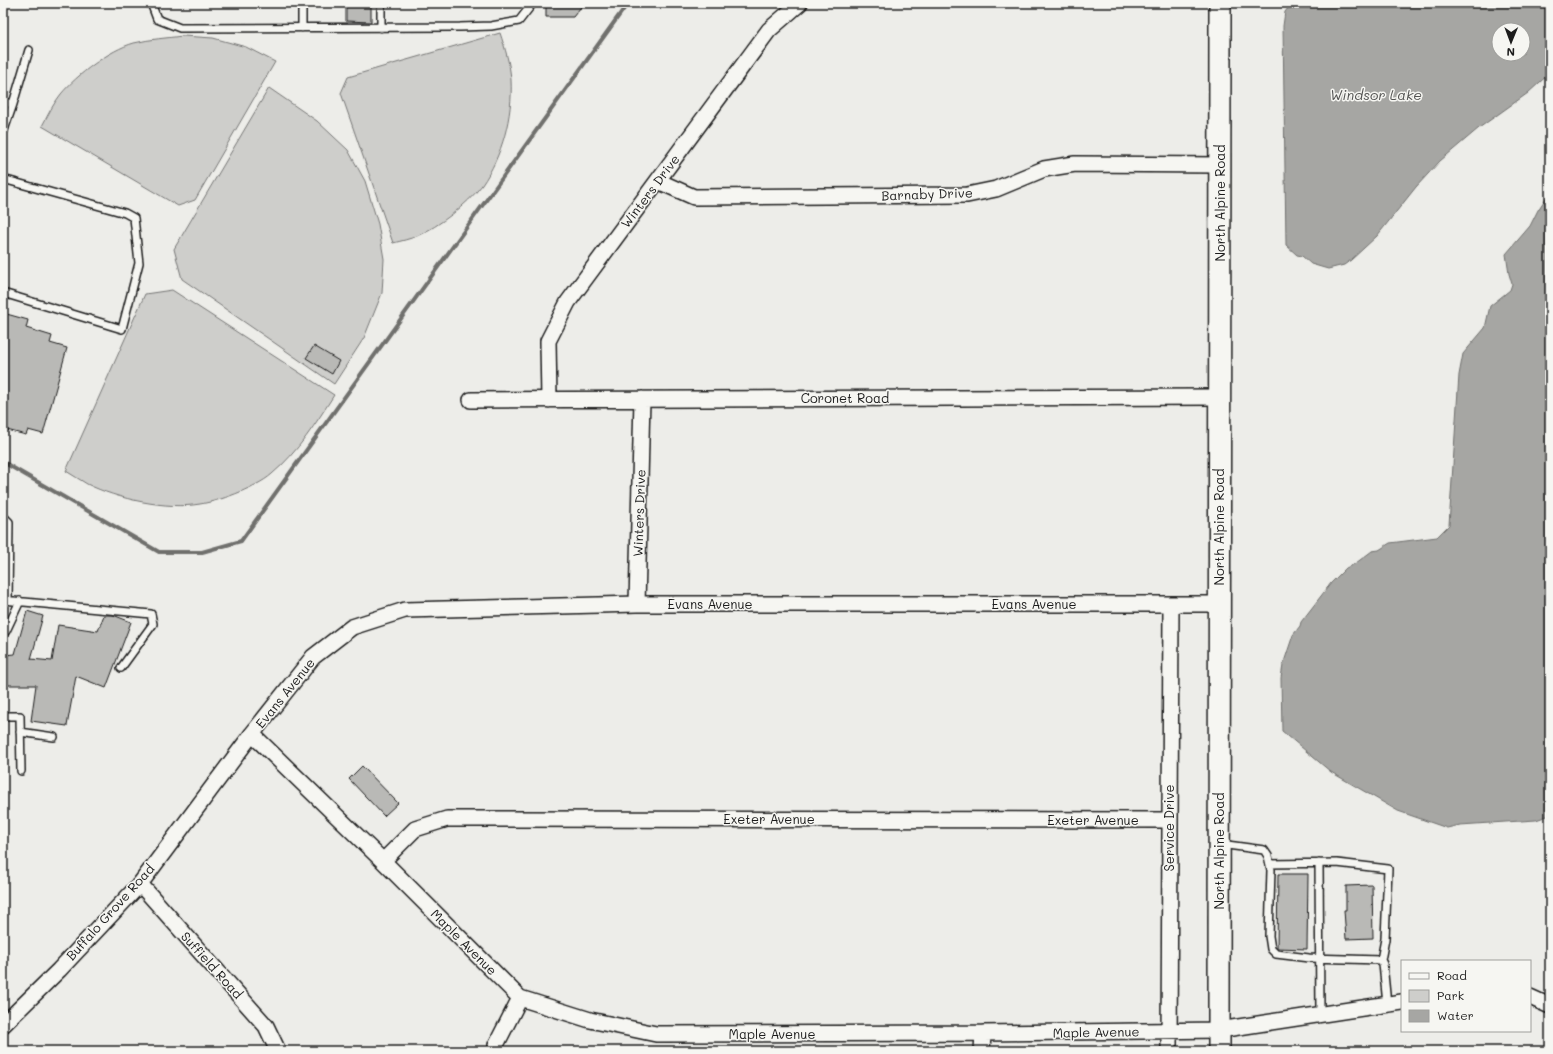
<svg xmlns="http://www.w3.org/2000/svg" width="1553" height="1054" font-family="Mali,sans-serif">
  <rect width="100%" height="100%" fill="#edede9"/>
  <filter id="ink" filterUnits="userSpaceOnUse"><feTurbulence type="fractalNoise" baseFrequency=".025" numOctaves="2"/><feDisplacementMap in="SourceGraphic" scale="8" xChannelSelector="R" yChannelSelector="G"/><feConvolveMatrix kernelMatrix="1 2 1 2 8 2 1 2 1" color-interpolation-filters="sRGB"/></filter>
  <g filter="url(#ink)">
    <path fill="#cececb" stroke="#757574" d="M500,33c5,15 10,31 11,47 2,36 -9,76 -29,105 -15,20 -43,41 -65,51 -7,3 -16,5 -24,7l-52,-150 7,-16z
      M183,36l30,2 33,9 29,15 -80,138 -17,6 -136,-80c6,-11 11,-22 19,-32 16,-19 48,-44 73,-51 16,-4 33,-5 49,-7z
      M269,88l48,33 31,29 17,31 13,43 6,35 -2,34 -18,45 -30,46 -152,-105 -8,-30z
      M172,290l162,105c-18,28 -36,57 -62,79 -9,8 -21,13 -32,18 -12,5 -27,10 -40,12 -33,6 -83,-5 -113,-20 -7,-4 -14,-9 -21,-13l79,-177z"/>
    <path fill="#a6a6a3" stroke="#6f6f6d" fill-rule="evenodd" d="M1292,3h258v70l-22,20 -49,35 -39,33 -24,26 -39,49 -26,24 -7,5 -16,4 -17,-5 -9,-8 -5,-1 -11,-10 -3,-219 2,-14zM1499,30h24v24h-24z
      M1550,192v623l-14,5 -76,5 -13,3 -49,-17 -67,-39 -49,-41 -1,-53 2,-13 10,-30 7,-9 1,-4 30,-39 15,-15 10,-5 16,-12 7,-1 11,-7 47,-6 12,-12 10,-150 4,-21 22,-26 5,-22 20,-16 2,-6 -3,-10 -3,-20 24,-28 8,-16z"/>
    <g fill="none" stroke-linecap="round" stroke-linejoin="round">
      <path stroke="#6f6f6d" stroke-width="4" d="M3,462l156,90h43l39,-11 387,-538"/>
    </g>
    <path fill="#b9b9b6" stroke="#1c1c1c" d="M346,3h25v19l-25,-1z
      M546,3h38l-11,14h-27z
      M3,313l25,7 -2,8 26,8 -2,7 17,5 -24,86 -15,-4 -2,5 -23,-6z
      M314,346l25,15 -7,13 -26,-16z
      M27,611l16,5 -12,43 21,2 6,-36 40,6 6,-16h9l18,7 -25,66 -30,-12 -9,50 -36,-5 5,-36h-33v-30l12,-1z
      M362,766l36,37 -14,13 -35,-37z
      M1278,874h30l-1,75 -30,-1z
      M1372,885l1,53 -27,1 -2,-29h2v-24z"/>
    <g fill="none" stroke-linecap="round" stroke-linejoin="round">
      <defs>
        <path id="lane" d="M151,3l6,16 23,9 280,-1 31,-1 28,-5 14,-18
          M302,28v-25
          M381,28v-25
          M3,102l10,2 -10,29
          M13,104l16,-54
          M3,179l122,34 9,5 5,45 -17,66 -119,-36
          M3,516l6,6 -1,78
          M3,600l148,14 2,10 -32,44
          M3,634l3,-3 14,-30
          M3,716h17l1,55
          M20,732l34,5
          M1220,844l44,6 4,6 3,14 -2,66 2,13 5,5 33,4 72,2 2,4 4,40
          M1319,863l1,151
          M1270,864l67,-1 51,6 -3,70 -4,21"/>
        <path id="street" d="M658,181l36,16 273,-2 29,-6 48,-20 31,-5 145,1
          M471,400l749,-3
          M549,400l-1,-59 20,-39 201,-272 31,-27
          M637,604l5,-205
          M252,734l131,127 137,137 70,22 66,14 327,-1 236,-3 183,-28
          M383,861l32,-32 32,-10 722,1
          M140,884l126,142 12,25
          M1530,997l20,9
          M3,1025l56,-55 81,-86 112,-150 61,-77 39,-30 53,-17 232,-6h582
          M496,1051v-6l24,-47
          M982,1051l1,-18
          M1169,1051l2,-447"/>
        <path id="secondary" d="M1219,1051l1,-1048"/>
      </defs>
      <use href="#lane" stroke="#1c1c1c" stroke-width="10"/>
      <use href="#street" stroke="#1c1c1c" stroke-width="18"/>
      <use href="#secondary" stroke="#1c1c1c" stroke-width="24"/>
      <use href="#lane" stroke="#f6f6f2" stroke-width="7"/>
      <use href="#street" stroke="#f6f6f2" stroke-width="15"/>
      <use href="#secondary" stroke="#f6f6f2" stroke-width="21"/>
    </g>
  </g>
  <g text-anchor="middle" stroke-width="3" stroke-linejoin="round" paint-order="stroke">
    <g font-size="13" fill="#1c1c1c" stroke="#f6f6f2">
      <text transform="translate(650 191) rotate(-53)" y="5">Winters Drive</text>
      <text transform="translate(927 194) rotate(-2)" y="5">Barnaby Drive</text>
      <text transform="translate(1220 203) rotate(-90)" y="5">North Alpine Road</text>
      <text x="845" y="403">Coronet Road</text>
      <text transform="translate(639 513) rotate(-88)" y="5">Winters Drive</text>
      <text transform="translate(1219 527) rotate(-90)" y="5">North Alpine Road</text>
      <text x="710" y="609">Evans Avenue</text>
      <text x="1034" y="609">Evans Avenue</text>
      <text transform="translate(285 693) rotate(-51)" y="5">Evans Avenue</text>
      <text x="769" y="824">Exeter Avenue</text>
      <text x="1093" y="825">Exeter Avenue</text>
      <text transform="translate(1169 828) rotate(-90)" y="5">Service Drive</text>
      <text transform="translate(1219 851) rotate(-90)" y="5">North Alpine Road</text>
      <text transform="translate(110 912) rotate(-48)" y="5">Buffalo Grove Road</text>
      <text transform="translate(464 942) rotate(45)" y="5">Maple Avenue</text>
      <text transform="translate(212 965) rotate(48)" y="5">Suffield Road</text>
      <text transform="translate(1096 1032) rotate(-1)" y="5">Maple Avenue</text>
      <text x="772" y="1039">Maple Avenue</text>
    </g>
    <g font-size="14" font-style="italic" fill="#535352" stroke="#f6f6f2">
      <text x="1376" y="100">Windsor Lake</text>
    </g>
  </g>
  <rect width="1553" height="1054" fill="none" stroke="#f6f6f2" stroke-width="16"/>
  <rect x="8" y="8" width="1537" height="1038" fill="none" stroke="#1c1c1c" stroke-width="1.5" filter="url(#ink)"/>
  <rect x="1401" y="960" width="130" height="72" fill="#f6f6f2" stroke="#9f9f9c"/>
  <rect x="1409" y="973" width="20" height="6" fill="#f6f6f2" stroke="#9f9f9c"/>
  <text x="1437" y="980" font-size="12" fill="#1c1c1c">Road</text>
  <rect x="1409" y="990" width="20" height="12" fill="#cececb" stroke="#9f9f9c"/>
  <text x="1437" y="1000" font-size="12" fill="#1c1c1c">Park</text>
  <rect x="1409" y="1010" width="20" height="12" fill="#a6a6a3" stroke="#9f9f9c"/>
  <text x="1437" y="1020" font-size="12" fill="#1c1c1c">Water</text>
  <g transform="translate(1511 42) rotate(181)"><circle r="19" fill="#f6f6f2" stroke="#9f9f9c"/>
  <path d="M0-3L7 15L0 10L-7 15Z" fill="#1c1c1c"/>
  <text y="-6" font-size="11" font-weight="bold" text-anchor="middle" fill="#1c1c1c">N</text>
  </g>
</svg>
